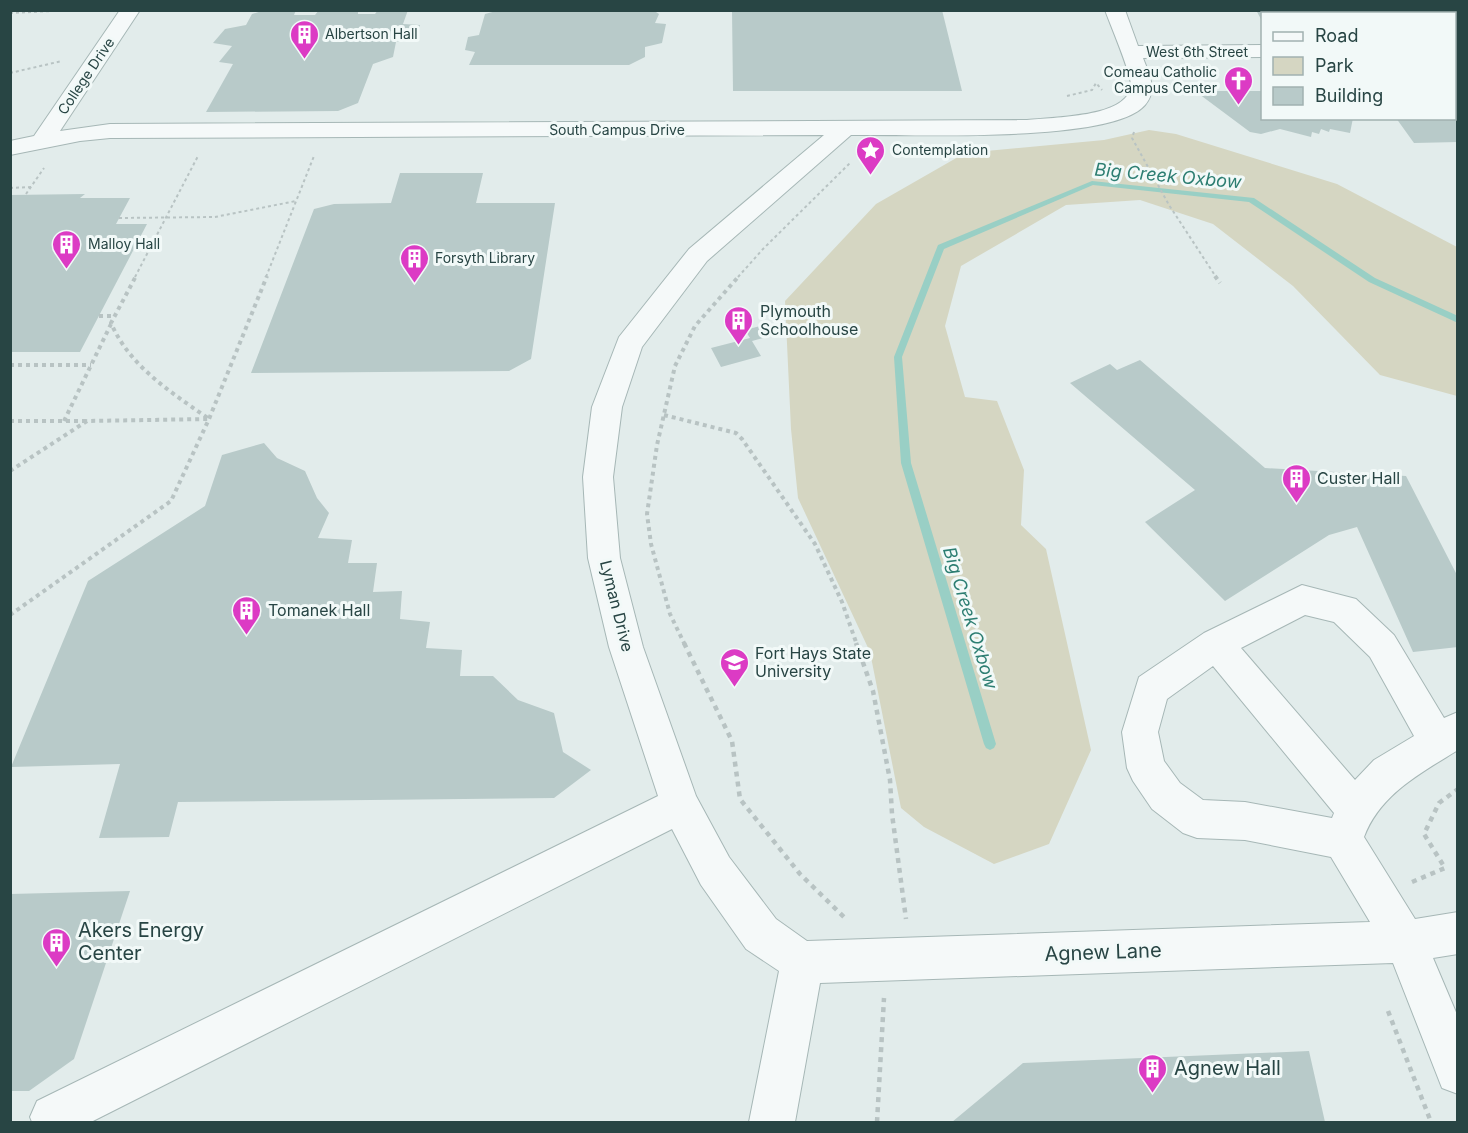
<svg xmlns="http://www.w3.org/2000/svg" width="1468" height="1133" font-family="Inter,sans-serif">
  <rect width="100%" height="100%" fill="#e2eceb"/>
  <path fill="#d5d6c2" d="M1149,130l27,4 161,50 120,63v149l-77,-21 -87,-89 -80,-62 -73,-24 -74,5 -105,61 -16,60 20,71 32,4 27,69 -3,55 25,24 45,201 -42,94 -55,20 -70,-37 -23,-19 -31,-156 -72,-154 -7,-69 -6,-128 91,-97 89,-51 139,-13z"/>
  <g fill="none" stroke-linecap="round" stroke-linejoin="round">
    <path fill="#99cfc5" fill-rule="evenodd" d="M1092,181l162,17 121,80 83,38v7l-89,-41 -120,-80 -156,-17 -149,64 -42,108 9,106 85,281 -2,4 -4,2 -4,-2 -2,-4 -83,-281 -7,-106 44,-112z"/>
  </g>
  <path fill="#b8cac9" d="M265,10h31l-2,5h21l4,-5h39v4h17l3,-4h30l-5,14 17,1 -4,12 -20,5 -3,15 -20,7 -15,39 -20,8 -132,1 27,-48 -14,-2 13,-16 -19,-3 12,-14 21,-4 6,-11z
    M500,10h153l6,4 -4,9 11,1 -4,19 -17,4v10l-16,8h-160l6,-13 -10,-2 3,-13 11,-2 6,-21z
    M732,10h210l20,81h-229z
    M1256,10h40l2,4h-36v7z
    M1316,10h59l2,4h-59z
    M1195,91h67v27h91l-3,15 -20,-4 -1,3 -8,-3 -2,5 -7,-2 -1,5 -31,-8 -19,5 -11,-2z
    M1454,116l4,4v22l-44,1 -18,-25h58z
    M400,173h83l-7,30h79l-24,156 -22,12 -258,2 63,-164 20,-5 57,-1z
    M85,194l-5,4h50l-14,26h31l-67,128h-70v-157z
    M764,325l7,11 -19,5 9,15 -40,11 -10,-19 39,-10 -5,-8z
    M1140,360l125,108 141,8 52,101v70l-45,5 -56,-125 -28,8 -104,66 -80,-79 50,-32 -125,-107 40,-19 7,6z
    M264,443l13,15 28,13 12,27 12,15 -11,25 34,2 -4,23h29l-4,29 29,-1 -2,28 30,3 -4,26 36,2 -2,26h33l25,24 36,13 9,39 28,18 -37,28 -376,4 -9,35 -70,1 21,-74 -109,3 77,-186 117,-75 17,-51z
    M130,891l-56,168 -45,32h-19v-197z
    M1309,1051l16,71h-373l71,-59z"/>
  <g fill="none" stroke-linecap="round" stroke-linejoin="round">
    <defs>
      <path id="minor" d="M120,10h20l-80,121 50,-7 917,-4c26,-3 100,-2 104,-34 1,-11 -21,-62 -26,-76h20l13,36 124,-1v12l-119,1c6,16 15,32 2,47 -33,39 -239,29 -294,30l-144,126 -65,86 -20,60 -9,70 7,81 23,89 53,149 33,61 47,62 31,22 563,-19 -39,-65 -86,-17 -48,-2 -14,-5 -31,-24 -19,-28 -6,-13 -5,-36 17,-55 65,-44 98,-48 54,14 38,36 50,83 14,-6v38c-37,23 -78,44 -94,87l51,82 43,-7v42l-25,4 25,59v77l-16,-6 -49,-125 -573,20 -25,139h-46l30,-151 -33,-22 -45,-64 -29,-56 -581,293h-59l-2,-5 7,-16 621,-305 -49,-149 -21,-89 -5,-81 9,-70 27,-70 70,-88 135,-114 -714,3 -30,3 -70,14v-14l24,-5zM1305,615l29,7 36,35 44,79 -40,24 -19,20 -114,-132zM1213,666l121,147 -2,5 -87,-16 -42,-2 -23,-17 -16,-22 -6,-29 9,-33z
        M1409,10h21l2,4h-21z
        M1454,46l4,1v15l-4,-1z"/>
    </defs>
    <use href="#minor" stroke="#a6b7b6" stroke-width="2"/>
    <path stroke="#b8c3c3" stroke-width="2" stroke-dasharray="3 3" stroke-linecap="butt" d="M10,13l64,-3
      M10,73l52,-12
      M1067,96l25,-6 4,-7 6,7
      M1134,132l-2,6 37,67 47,72
      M10,188l21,-1
      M26,194l18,-26
      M119,218l96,-1 81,-16
      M135,277l63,-121
      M266,277l48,-121
      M738,277l25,-28 88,-87"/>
    <path stroke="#b8c3c3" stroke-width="4" stroke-dasharray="4 4" stroke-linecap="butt" d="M1215,276l5,7
      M99,316h16
      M10,365h81
      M664,415l72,18 6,6 73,105 27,58 15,43
      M10,421h76
      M64,421l47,-97
      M10,471l77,-50 122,-2c-38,-27 -79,-52 -98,-96l25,-47
      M10,615l161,-114 38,-82 58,-143
      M685,645l-15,-31 -19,-70 -4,-30 10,-69 18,-79 20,-40 44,-50"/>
    <path stroke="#b8c3c3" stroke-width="4.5" stroke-dasharray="5 5" stroke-linecap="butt" d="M684,643l48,98 8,58 60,75 47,46
      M856,643l17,48 17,89 2,34 14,105
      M1412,882l33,-14 -21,-34 15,-31 19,-14
      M1388,1011l43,111
      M877,1122l7,-124"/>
    <use href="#minor" fill="#f5f9f9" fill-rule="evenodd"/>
  </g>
  <defs>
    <symbol id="building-pin" viewBox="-11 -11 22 30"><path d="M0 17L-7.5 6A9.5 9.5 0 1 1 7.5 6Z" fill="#dc3bc4" stroke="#f2f9f8"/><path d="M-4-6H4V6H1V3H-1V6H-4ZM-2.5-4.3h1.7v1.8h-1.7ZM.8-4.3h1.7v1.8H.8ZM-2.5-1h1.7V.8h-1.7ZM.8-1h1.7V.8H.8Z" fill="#fff"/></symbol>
    <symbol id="church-pin" viewBox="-11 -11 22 30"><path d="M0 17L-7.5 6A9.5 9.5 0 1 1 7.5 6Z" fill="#dc3bc4" stroke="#f2f9f8"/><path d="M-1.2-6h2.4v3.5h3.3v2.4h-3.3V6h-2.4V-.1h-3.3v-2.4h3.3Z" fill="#fff"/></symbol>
    <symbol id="sight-pin" viewBox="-11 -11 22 30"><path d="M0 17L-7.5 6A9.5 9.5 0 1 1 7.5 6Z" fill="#dc3bc4" stroke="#f2f9f8"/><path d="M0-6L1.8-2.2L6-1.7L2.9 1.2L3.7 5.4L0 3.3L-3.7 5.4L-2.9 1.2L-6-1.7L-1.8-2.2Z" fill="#fff"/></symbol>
    <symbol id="university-pin" viewBox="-11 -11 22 30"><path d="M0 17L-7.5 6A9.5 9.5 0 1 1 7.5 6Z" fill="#dc3bc4" stroke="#f2f9f8"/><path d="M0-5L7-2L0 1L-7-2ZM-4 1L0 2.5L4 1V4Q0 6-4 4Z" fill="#fff"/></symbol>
  </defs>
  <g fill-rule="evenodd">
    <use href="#building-pin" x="288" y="18" width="33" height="45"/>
    <use href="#church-pin" x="1222" y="64" width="33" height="45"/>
    <use href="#sight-pin" x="854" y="134" width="33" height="45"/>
    <use href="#building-pin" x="50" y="228" width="33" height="45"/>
    <use href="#building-pin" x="398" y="242" width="33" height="45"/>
    <use href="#building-pin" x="722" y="304" width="33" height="45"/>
    <use href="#building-pin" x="1280" y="462" width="33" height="45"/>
    <use href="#building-pin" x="230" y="594" width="33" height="45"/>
    <use href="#university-pin" x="718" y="646" width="33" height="45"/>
    <use href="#building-pin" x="40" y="926" width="33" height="45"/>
    <use href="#building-pin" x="1136" y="1052" width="33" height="45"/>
  </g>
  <g text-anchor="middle" stroke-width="6" stroke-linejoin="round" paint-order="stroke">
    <g font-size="14" fill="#284544" stroke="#f2f9f8" text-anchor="start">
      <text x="325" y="39">Albertson Hall</text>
      <text x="1217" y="77" text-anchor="end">Comeau Catholic<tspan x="1217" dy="16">Campus Center</tspan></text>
      <text x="892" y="155">Contemplation</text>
      <text x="88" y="249">Malloy Hall</text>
      <text x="435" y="263">Forsyth Library</text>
    </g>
    <g font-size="14" fill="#284544" stroke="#f2f9f8">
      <text x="1197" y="57">West 6th Street</text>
      <text transform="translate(86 76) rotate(-56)" y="5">College Drive</text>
      <text x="617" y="135">South Campus Drive</text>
    </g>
    <g font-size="16" fill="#284544" stroke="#f2f9f8" text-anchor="start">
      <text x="760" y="317">Plymouth<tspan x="760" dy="18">Schoolhouse</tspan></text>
      <text x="1317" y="484">Custer Hall</text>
      <text x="268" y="616">Tomanek Hall</text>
      <text x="755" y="659">Fort Hays State<tspan x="755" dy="18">University</tspan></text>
    </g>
    <g font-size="16" fill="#284544" stroke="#f2f9f8">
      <text transform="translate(617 606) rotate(76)" y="6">Lyman Drive</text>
    </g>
    <g font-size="18" font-style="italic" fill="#2d7e72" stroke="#f2f9f8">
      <text transform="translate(1168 176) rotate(5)" y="6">Big Creek Oxbow</text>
      <text transform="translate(970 618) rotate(73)" y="6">Big Creek Oxbow</text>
    </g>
    <g font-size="20" fill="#284544" stroke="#f2f9f8" text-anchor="start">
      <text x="78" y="937">Akers Energy<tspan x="78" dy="23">Center</tspan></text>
      <text x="1174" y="1075">Agnew Hall</text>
    </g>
    <g font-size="20" fill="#284544" stroke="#f2f9f8">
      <text transform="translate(1103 952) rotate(-2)" y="7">Agnew Lane</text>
    </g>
  </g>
  <rect width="1468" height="1133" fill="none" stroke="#284544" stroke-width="24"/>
  <rect x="1261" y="12" width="195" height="108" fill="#f2f9f8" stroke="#a1b1b0" stroke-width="1.5"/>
  <rect x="1273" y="32" width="30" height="9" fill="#f5f9f9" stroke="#a1b1b0" stroke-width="1.5"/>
  <text x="1315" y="42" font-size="18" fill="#284544">Road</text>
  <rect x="1273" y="57" width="30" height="18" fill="#d5d6c2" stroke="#a1b1b0" stroke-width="1.5"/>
  <text x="1315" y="72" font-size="18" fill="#284544">Park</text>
  <rect x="1273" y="87" width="30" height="18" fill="#b8cac9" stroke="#a1b1b0" stroke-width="1.5"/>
  <text x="1315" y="102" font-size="18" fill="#284544">Building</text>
</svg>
